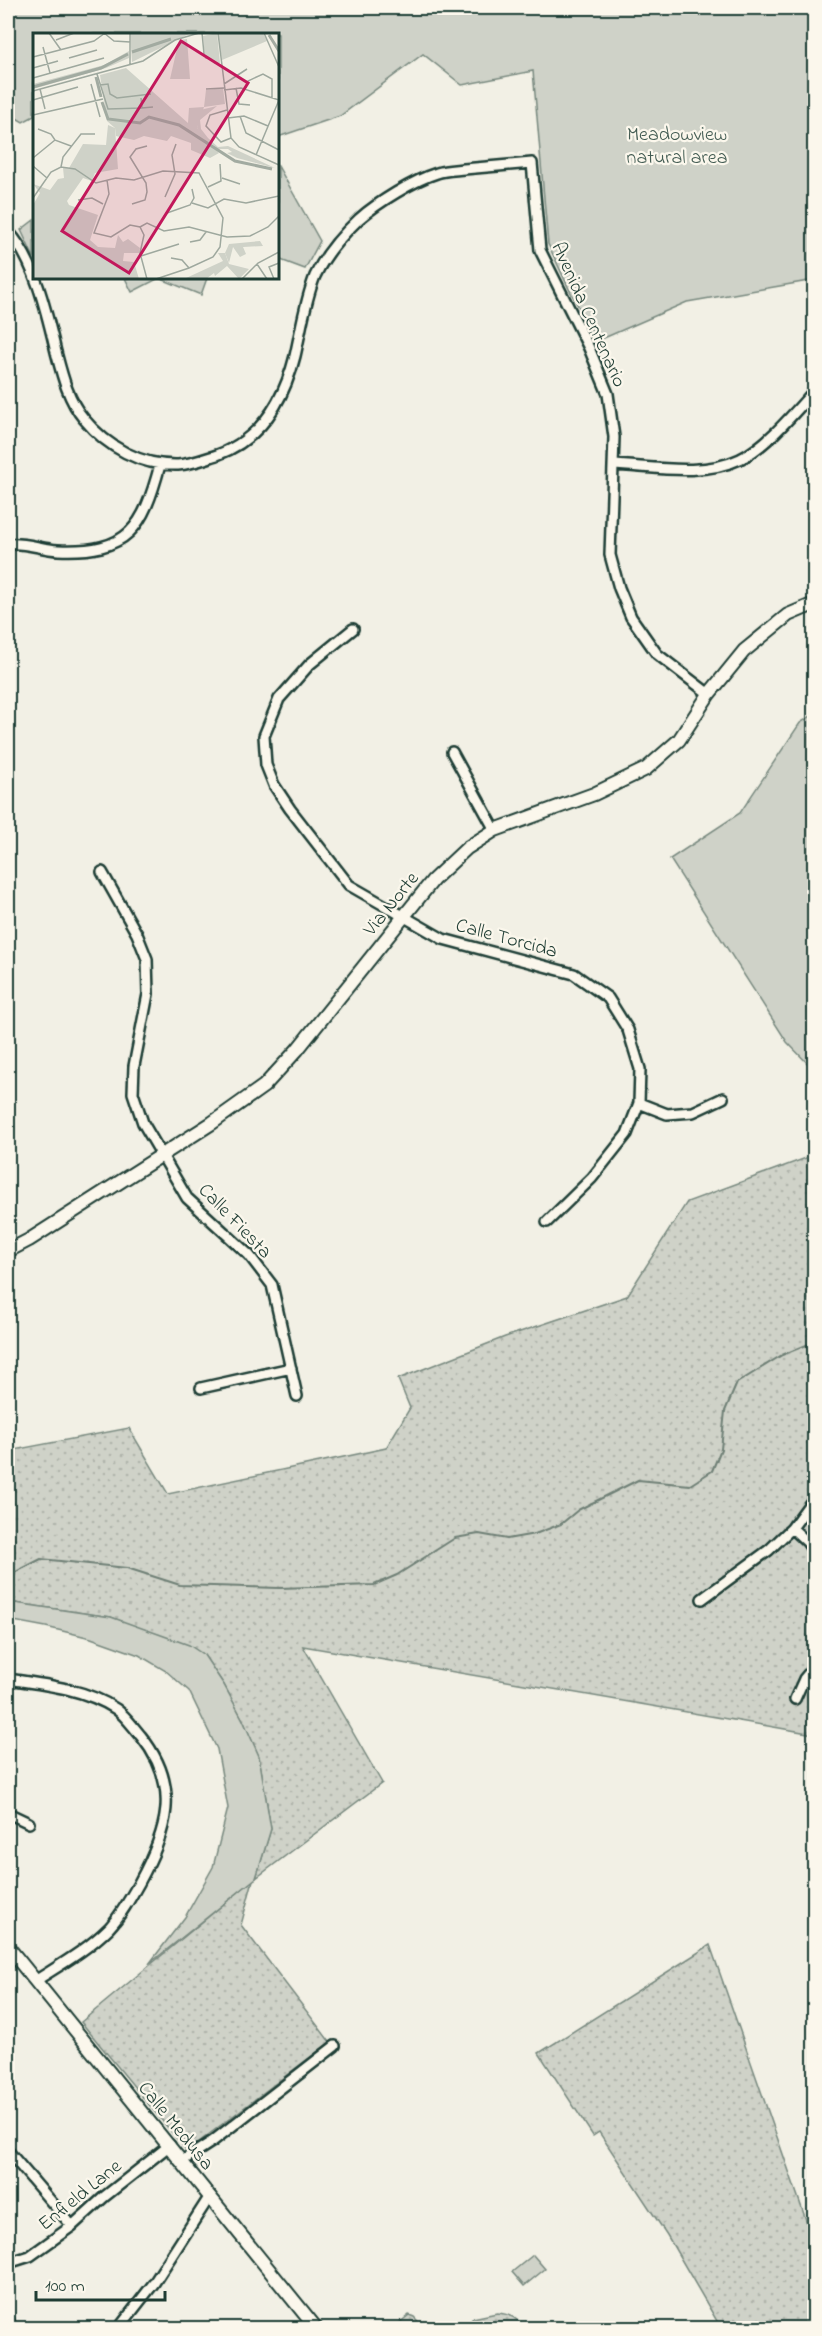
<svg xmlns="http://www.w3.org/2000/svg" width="822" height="2336" font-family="'Indie Flower',sans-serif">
  <defs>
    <pattern id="grass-dots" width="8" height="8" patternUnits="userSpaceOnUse" patternTransform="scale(1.5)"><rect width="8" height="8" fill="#cfd2c8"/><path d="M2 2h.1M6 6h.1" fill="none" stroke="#b1b5ac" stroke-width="1.8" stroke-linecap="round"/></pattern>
  </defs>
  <rect width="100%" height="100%" fill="#f2f0e5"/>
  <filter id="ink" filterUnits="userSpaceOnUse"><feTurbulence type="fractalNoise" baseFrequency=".0167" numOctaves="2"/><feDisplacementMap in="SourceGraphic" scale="12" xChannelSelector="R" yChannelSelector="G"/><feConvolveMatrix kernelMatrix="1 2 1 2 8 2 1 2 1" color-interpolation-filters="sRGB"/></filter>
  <g filter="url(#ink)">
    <path fill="url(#grass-dots)" stroke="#77887e" stroke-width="1.5" d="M814,1155v579l-511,-88 79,137 -126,95 15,-49 -12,-72 -16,-37 -19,-35 -20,-30 -93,-38 -103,-15v-151l121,-23 39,66 218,-46 24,-40 -12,-29 107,-42 122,-41 60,-94z
      M253,1880l-12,45 89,117 -143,109 -106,-129z
      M710,1945l104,298v85h-93l-54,-93 -68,-103 -6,4 -54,-83z
      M497,2313c14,1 19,5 28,15h-61l9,-10z
      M409,2315l5,2 10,11h-31z"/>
    <path fill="#cfd2c8" stroke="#77887e" stroke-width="1.5" d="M8,8h806v272l-127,22 -90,39 -28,-52 -21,-45 -15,-173 -71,14 -39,-31 -83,62 -62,21v-103h-244v82l-11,6 -15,-9z
      M278,166l42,75 -15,28 -27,-10z
      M34,220v38l-13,-28z
      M125,278h82l-6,17 -42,-17 -27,14z
      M814,714v356l-27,-28 -117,-183 70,-46 60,-90z
      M8,1602l103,15 78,28 15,10 20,30 19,35 16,36 12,73 -15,49 -107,86 36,-47 28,-50 15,-59 -11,-59 -28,-58 -23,-20 -27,-16 -48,-17 -45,-11 -38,-7z
      M533,2255l12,14 -21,17 -12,-14z"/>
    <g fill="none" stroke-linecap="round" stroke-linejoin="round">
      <path stroke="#6e7f75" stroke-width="2" d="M8,1576l33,-17 86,9 53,17 99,3 95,-3 23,-10 58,-37 24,-4 28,5 28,-5 26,-10 17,-14 60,-30 52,5 22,-14 9,-22 4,-38 12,-28 45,-28 32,-13"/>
      <defs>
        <path id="minor" d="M8,231c27,29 39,83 48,121 6,23 12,48 28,67 23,28 57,47 94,46 14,-1 26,-6 39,-10 44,-16 67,-55 78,-99 6,-26 10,-55 20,-80 10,-21 27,-41 44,-57 18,-16 55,-39 78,-46 8,-3 19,-3 27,-4 23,-2 45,-4 68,-6l8,87 49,98 19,46 6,43 -4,118 9,33 12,29 26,37 52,40
          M613,465c41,2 89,12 127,-6 26,-12 55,-47 74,-68
          M8,544c17,-2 33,5 50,6 71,3 85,-22 102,-85
          M353,629l-43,35 -31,35 -15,37 2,29 8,20 16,24 59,76 94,54 131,35 34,24 20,32 12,39 -1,34 -12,31 -35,44 -45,44
          M452,752l43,78
          M102,872l35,62 10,25 1,35 -14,72 -1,27 10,30 44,75 62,57 23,30 25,111
          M639,1103l28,11 26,-2 30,-14
          M201,1388l90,-20
          M792,1528l22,-30
          M702,1599l67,-49 23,-22 15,14 7,10
          M8,1679c35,5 78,10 108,30 10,7 17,18 25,27 41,51 26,95 -2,147 -9,16 -18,32 -30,45 -22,22 -49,37 -74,53
          M795,1699l9,-20 10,-12
          M8,1813l21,10
          M8,2151l64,75
          M182,2161l31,-20 122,-95
          M8,2263l22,-7 42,-30 32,-29 66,-52
          M8,2317l2,11
          M119,2328l35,-45 56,-87"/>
        <path id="tertiary" d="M8,1251l21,-11 183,-117 52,-37 33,-36 136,-170 34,-32 28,-18 99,-36 52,-25 33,-29 30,-46 35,-43 44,-36 26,-11
          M8,1947l308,381"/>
      </defs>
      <use href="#minor" stroke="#1f3d34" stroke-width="14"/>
      <use href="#tertiary" stroke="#1f3d34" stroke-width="16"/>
      <use href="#minor" stroke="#fbf7ec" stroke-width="9"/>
      <use href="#tertiary" stroke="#fbf7ec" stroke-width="12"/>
    </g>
  </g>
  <g text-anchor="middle" stroke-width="4.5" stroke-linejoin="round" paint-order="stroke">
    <g font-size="20" fill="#425b52" stroke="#fbf7ec">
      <text x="677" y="140">Meadowview<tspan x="677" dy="23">natural area</tspan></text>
    </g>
    <g font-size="20" fill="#1f3d34" stroke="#fbf7ec">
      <text transform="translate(590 314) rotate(66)" y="7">Avenida Centenario</text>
      <text transform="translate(390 903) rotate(-51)" y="7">Via Norte</text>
      <text transform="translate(507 937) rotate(15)" y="7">Calle Torcida</text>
      <text transform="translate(236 1220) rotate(46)" y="7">Calle Fiesta</text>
      <text transform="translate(177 2125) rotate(51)" y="7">Calle Medusa</text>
      <text transform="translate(79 2194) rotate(-39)" y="7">Enfield Lane</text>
    </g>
  </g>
  <g transform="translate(33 33)">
    <rect width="246" height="246" fill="#f2f0e5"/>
    <path d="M97,0h61l-59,29zM184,0l3,30 -6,1 -1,-5h-8l-2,-23zM185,0h45l4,8 -45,19zM154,6l3,40h-20l9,-39zM96,18v7l-23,10 -73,21v-5l71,-19zM93,35l62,55 1,-15 15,-1 -7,21 22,25 -9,5 -19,-8v-7l-20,-7 -4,5 -23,-5 -10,4 -18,-4 -1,-8 -8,-7 -7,-46zM190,55l2,16 -21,3 2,-17zM185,220h7l4,11 20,5 -10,10 -12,-13 -12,10 -1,-3 -8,6h-22l39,-18z" fill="#cfd2c8"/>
    <path d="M184,73l-17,14 1,9 7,9 10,9 10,-1 47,22 -38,-10 -10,-5 5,-1 -4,-3h-10l-16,-13 -5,-8 3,-18zM75,92l7,3 3,41 -23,4 -3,8 -9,-3 -16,23 2,4 29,10 -8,25 8,7 17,1 3,-13 5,7 5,-3 12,9 -1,5h-15l-1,8 11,1 5,17h-106v-74l7,-12 -7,-9 17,6 8,-11 6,-1 -1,-10h6l14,-24 23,1zM227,208l3,5 -20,1 3,7 -6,3 -7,-10 -4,16 -4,-10 4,-9z" fill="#cfd2c8"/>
    <path fill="none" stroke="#a2aba1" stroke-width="3" d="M236,2l10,16M99,19l39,-13M63,44l5,20M0,54l68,-19 27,-14M69,69l6,17 32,4 9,-6 30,8 56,36 37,8"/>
    <path fill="none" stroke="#9ea89e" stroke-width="1.5" d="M16,0l12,17M71,0l10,8 16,1M169,0l2,21M185,0l13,105 8,9 40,18M231,0l15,34M23,7l18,-7M10,14l7,26M0,24l61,-16 11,-8M36,25l28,-8M97,32v-32M0,35l25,-7M64,41l11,35 34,-1M0,45l71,-20M58,51l9,33M191,51l23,-15M67,52l8,-1 2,10 7,4 34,-4M203,55l3,16 11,1M7,56l5,20M173,56l18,-1M212,56l3,-8 15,-7 9,5v19M191,57l17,-2 38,12M0,58l110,-30 32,-21 24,-7M108,65l1,10 11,-1M0,67l45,-13M194,77l-17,5 -4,11 15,16 10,-4M0,82l70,-16M207,83l6,17 33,17M195,85l16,-2 24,10M5,96l13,5 4,6M223,122l23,-55M0,125l22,-18 16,6M0,133l14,12M28,134l2,-10 18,-23h14M189,145l18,6M74,147l2,14 -15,39 17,4 19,-12 10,2 4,8 -4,18 7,26M175,154l13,-6 -1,-17M132,164l10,-23 -3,-19 4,-11M0,165l18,-26 10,-5 14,2 21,14 20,-5 18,2 29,-9 36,2 24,45 -3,29 -7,10 -24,11 -33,11M45,167l14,-2 11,6M159,170l16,5 16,-9 22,4 33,-7M99,171l13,-4 2,-8 -1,-9 -16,-26 6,-8 11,-3M134,180l23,-8 4,-7 -2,-9M107,194l7,-4 17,8 25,-4 38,10 23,-1 18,-9 11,-11M157,209l10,-2 6,-8M108,223l38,-12M138,225l11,2 7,8M224,231l10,15M209,246l16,-16 21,-11M241,246l-5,-12 10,-4"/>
    <path fill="#c2185b" fill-opacity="0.15" stroke="#c2185b" stroke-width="3" d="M148,8l67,42 -119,190 -67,-42z"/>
    <rect width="246" height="246" fill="none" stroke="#1f3d34" stroke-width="3"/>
  </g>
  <rect width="822" height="2336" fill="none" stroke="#fbf7ec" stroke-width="30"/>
  <rect x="15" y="15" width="792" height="2306" fill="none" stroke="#1f3d34" stroke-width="2" filter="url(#ink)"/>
  <path d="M36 2291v9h129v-9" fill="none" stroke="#1f3d34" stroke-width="3"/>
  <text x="45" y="2291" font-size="18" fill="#1f3d34" stroke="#fbf7ec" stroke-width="4.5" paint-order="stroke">100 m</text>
</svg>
